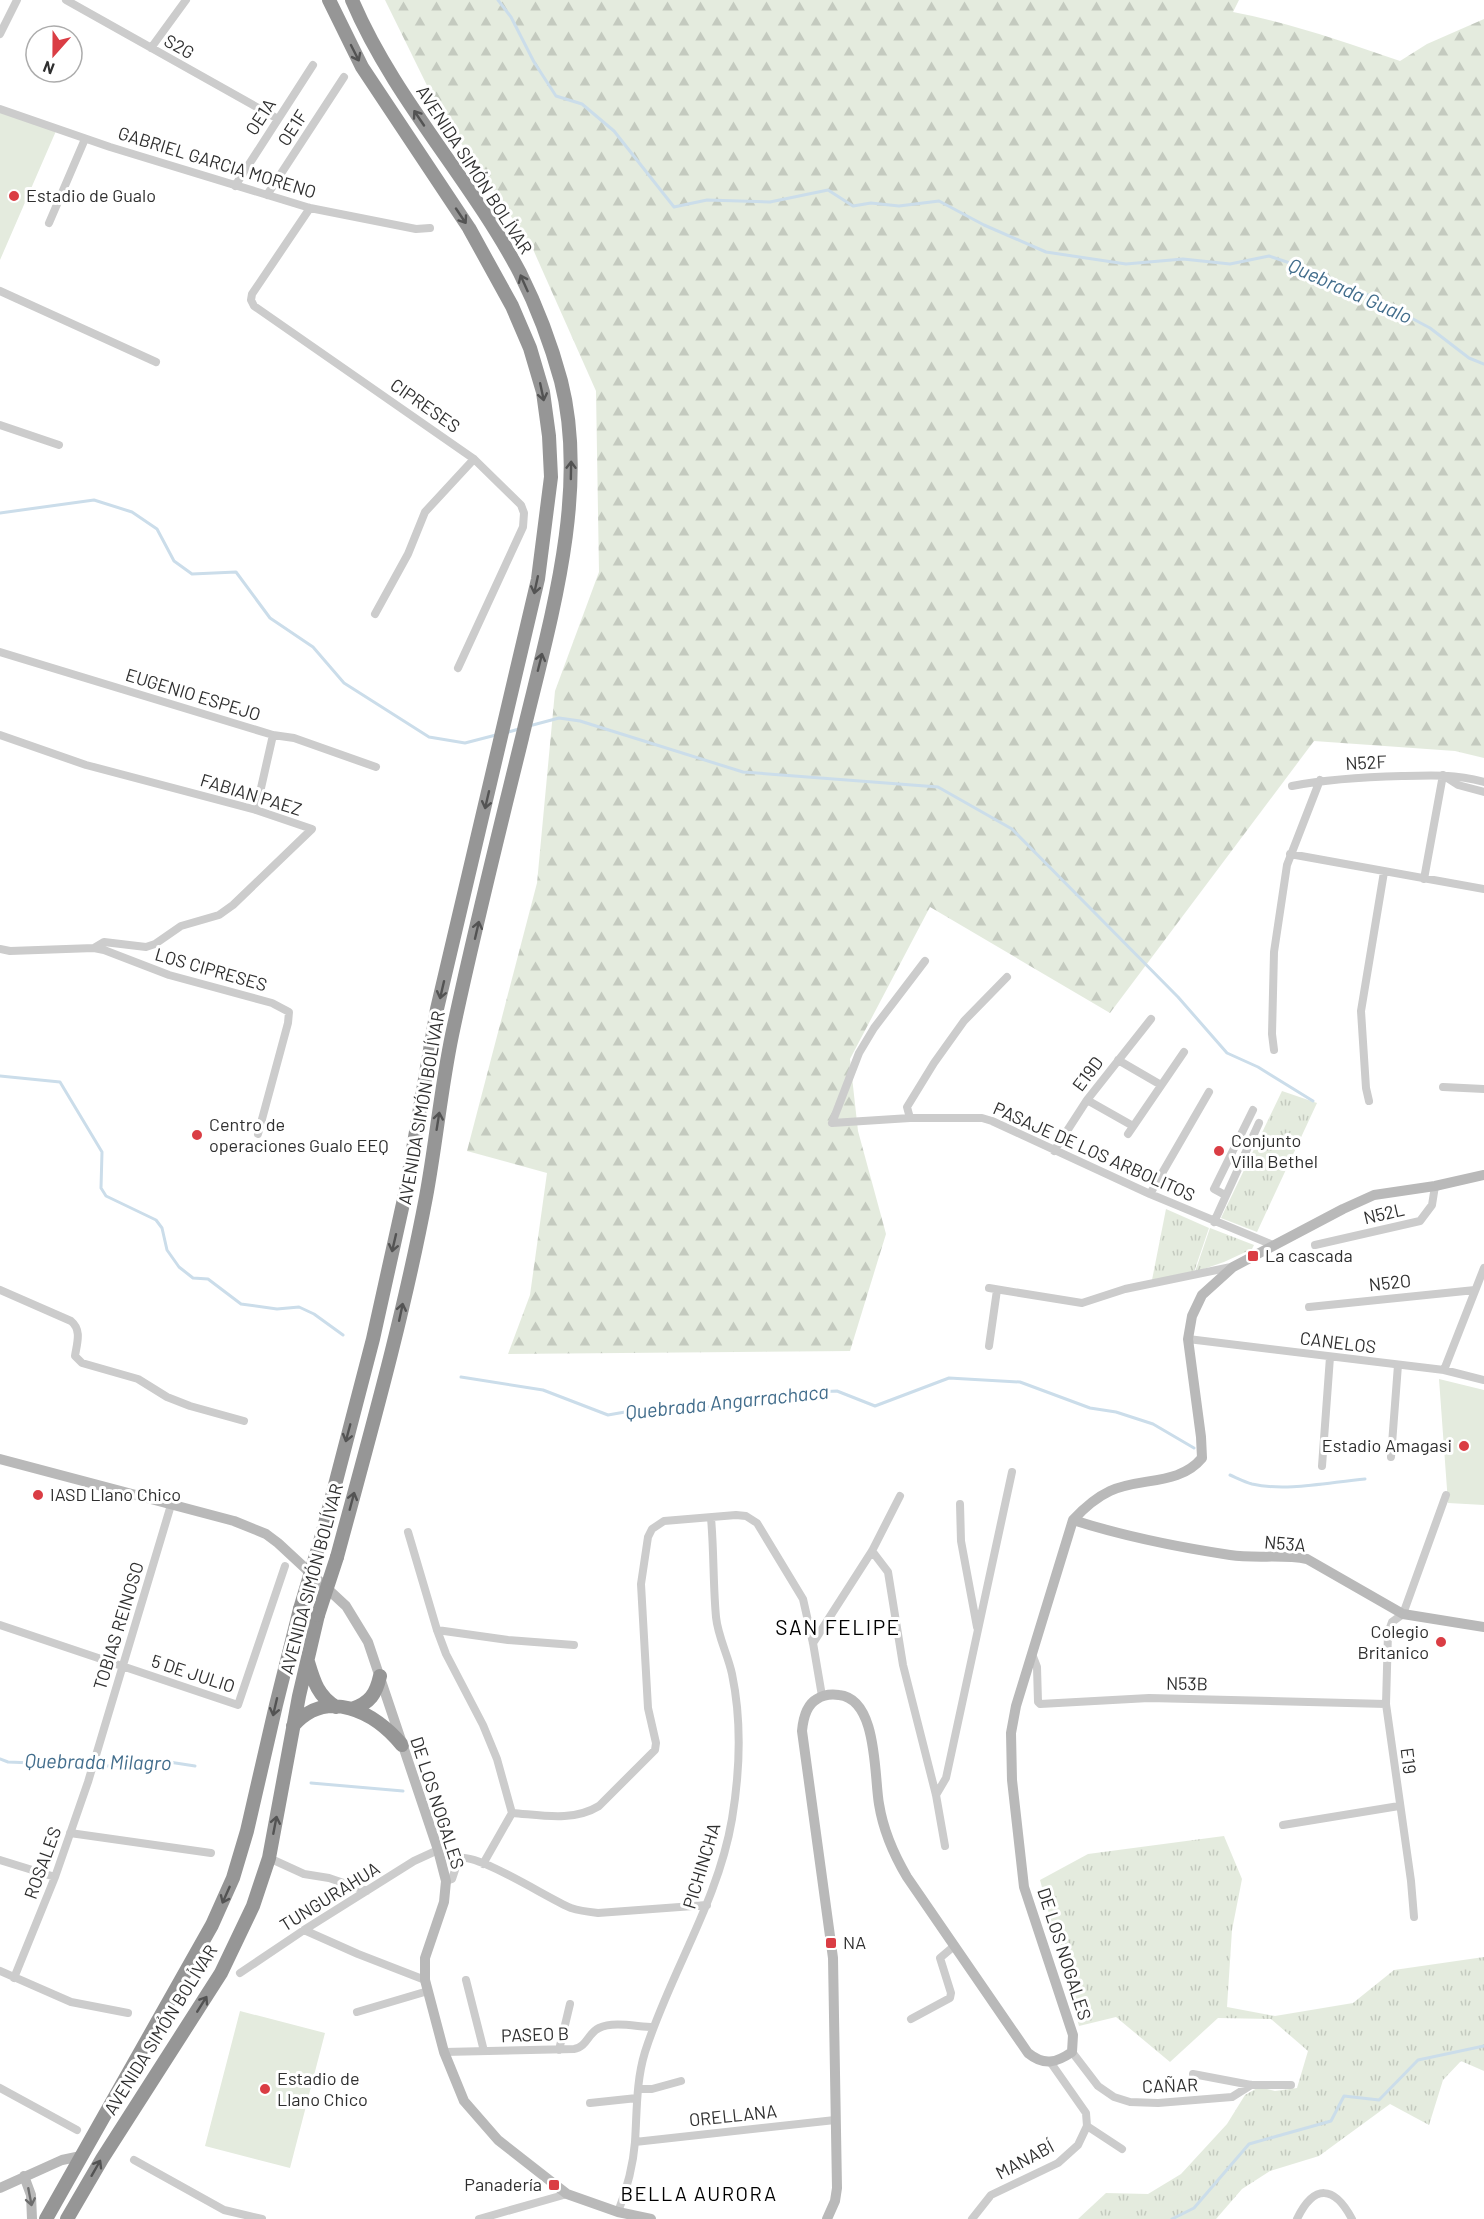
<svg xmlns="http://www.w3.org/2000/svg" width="1484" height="2219" font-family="Barlow,sans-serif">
  <defs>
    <pattern id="grass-tufts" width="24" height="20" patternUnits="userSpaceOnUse" patternTransform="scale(1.5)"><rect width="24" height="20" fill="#e4ebde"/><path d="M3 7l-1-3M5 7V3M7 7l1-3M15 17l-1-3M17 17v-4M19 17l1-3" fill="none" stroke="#c4cabf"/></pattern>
    <pattern id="forest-firs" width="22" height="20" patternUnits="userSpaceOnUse" patternTransform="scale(1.5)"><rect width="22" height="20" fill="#e4ebde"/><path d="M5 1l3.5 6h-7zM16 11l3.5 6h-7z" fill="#c4cabf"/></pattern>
  </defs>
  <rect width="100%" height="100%" fill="#fff"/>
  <path fill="url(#grass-tufts)" d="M1282,1091l35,12 -60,129 -36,-14z
    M1166,1209l43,19 -15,44 -42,8z
    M1210,1228l44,17 -2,4 -28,13 -29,10z
    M1224,1836l18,43 -10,51 -5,77 48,9 78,-13 41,-33 90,-13v114l-23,-10 -18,19 -14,45 -39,-21 -71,52 -49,15 -28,18 -26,30h-138l28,-26 42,1 33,-20 46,-50 18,-29 14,-8 16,4 22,-3 11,-37 -37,-32 -53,-1 -48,44 -54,-45 -37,9 -39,-146 48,-26z"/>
  <path fill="url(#forest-firs)" d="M385,0h854l-6,12c57,11 112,30 167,49l27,-17 57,-25v739l-29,-7 -141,-10 -204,272 -180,-106 -80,152 8,72 28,103 -36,117 -342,3 22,-59 17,-122 -80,-22 70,-268 18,-192 44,-119 -3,-181 -64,-144 -91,-133z"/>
  <path fill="#e4ebde" d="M0,109l56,22 -56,129z
    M1439,1379l45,11v115l-36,-2z
    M240,2011l85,22 -35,135 -85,-22z"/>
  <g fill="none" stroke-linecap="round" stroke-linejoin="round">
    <path stroke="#cbddea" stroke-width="3" d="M498,0l13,17 23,45 22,34 26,8 32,27 60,76 33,-7 63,2 58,-12 25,16 18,-3 28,3 40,-5 45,24 62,27 80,12 57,-5 47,5 39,-8 48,16 51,23 62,33 39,30 15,6
      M0,513l94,-13 38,12 25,17 17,32 18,13 44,-2 34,46 43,29 31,36 85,54 36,6 31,-8
      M529,726l30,-8 21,3 163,51 195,15 74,42 166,168 49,56 31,14 55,34
      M505,733l14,-4
      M0,1076l60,6 42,70 -1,36 5,8 50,24 6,8 5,22 12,17 14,11 15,1 33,25 36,5 22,-2 15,7 29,21
      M461,1377l82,13 65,25 34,-6 10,4 104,-11 10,-4 29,-5 42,-2 38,15 74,-28 71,4 70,26 26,4 37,12 41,24
      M1230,1475c7,3 15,7 22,9 34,8 78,-2 113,-5
      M0,1759l8,3 101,4 47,-6 39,6
      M311,1783l92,8
      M1172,2219l22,-11 55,-64 82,-23 13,-25 35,4 39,-40 66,-14"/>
    <path stroke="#ccc" stroke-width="8" d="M66,0l212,119
      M0,34l17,-34
      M151,48l35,-48
      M0,109l110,38 200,61 106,21 14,-1
      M235,186l78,-121
      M267,195l77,-118
      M310,208l-58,86 -1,6 3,6 220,153 47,46 3,8 -1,14 -65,141
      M49,223l36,-84
      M0,291l156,71
      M0,425l59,20
      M375,614l33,-60 17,-42 49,-53
      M0,652l273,83 21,3 82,29
      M0,735l86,30 170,45 56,19 -79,76 -14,10 -38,11 -26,18 -9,3 -42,-5 -10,6
      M1444,776l14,9 26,7
      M1292,786c36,-7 72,-9 110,-10 30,-1 53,-2 82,6
      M256,810l17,-75
      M1290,854l194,35
      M1424,879l19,-104
      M0,949l10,2 84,-3 10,2 65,25 103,28 17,9 -1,11 -30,111
      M925,961l-51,67 -15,25 -27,70 78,-5h72l10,3 158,73 123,51
      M1274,1050l-2,-16 2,-82 13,-87 33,-85
      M1118,1060l43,25
      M1443,1087l41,2
      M1087,1100l46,26
      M1369,1101l-3,-13 -5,-77 23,-139
      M910,1118l-3,-11 27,-44 30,-42 43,-44
      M1128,1134l56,-82
      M1054,1151l33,-51 64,-81
      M1150,1194l59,-102
      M1225,1195l-11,-6 39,-79
      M1214,1222l45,-99
      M1315,1245l105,-24 12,-16 3,-19
      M989,1288l93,15 43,-14 106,-22
      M0,1290l71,31c11,9 6,22 4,35l7,7 56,16 29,18 23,9 54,15
      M1309,1307l166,-17
      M1188,1339l256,31 40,10
      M989,1346l8,-56
      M1444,1370l40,-102
      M1391,1457l7,-92
      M1322,1466l8,-109
      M960,1504l1,37 16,86
      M408,1532l29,98 9,24 37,71 14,34 15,54 -29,51
      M872,1551l16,21 15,93 33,130 9,51
      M0,1625l238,80 47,-139
      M437,1630l71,10 66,5
      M813,1643l59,-92 28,-55
      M1032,1654l5,13 1,35 2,2 109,-6 237,6
      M936,1795l10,-17 66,-306
      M512,1813c29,2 61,9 87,-7l56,-56 1,-7 -8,-35 -7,-124 7,-47 4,-8 12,-8 72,-6 10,1 11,7 46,76 10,44 9,53
      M1283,1825l116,-19
      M70,1833l141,20
      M269,1858l35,16 25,4 38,13
      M0,1860l55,17
      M446,1881l6,-2 7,-21c21,-4 88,40 112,50 9,3 18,4 27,5l109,-8
      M1414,1917l-3,-36 -25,-177 2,-71 4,-11 11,-8 43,-119
      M304,1930l54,24 67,26
      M0,1971l71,31 57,11
      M240,1973l64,-43 110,-69 24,-11
      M14,1978l41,-101 33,-95 83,-277
      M466,1980l18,71
      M357,2012l71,-21
      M911,2019l39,-21 1,-5 -11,-35 13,-11
      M559,2050l11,-46
      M444,2052l130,-3c13,-2 14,-16 25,-21 15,-7 39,-1 54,-1
      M1072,2052l26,34 16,11 16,5 28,1 74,-6 19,-12
      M1193,2074l58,11h40
      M0,2088l77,42
      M638,2089h14l29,-8
      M590,2103l47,-5
      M1087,2126l35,23
      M635,2142l200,-22
      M134,2160l90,50 38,9
      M618,2212c9,-23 15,-45 17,-70 2,-30 1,-61 10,-90 25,-79 73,-150 87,-233 8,-48 10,-97 0,-145 -4,-19 -14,-37 -16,-57 -3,-33 -2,-66 -5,-99
      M479,2219l88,-25
      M972,2219l19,-24 67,-32 20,-18 9,-19 -1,-13 -35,-50
      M1297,2219c17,-35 37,-34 55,0"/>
    <path stroke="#b9b9b9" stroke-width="10" d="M0,1459l234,62 32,13 12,9 68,63 22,36 70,208 8,31 -2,21 -19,56v22l19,72 20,49 34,39 69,54 51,18 33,7
      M1073,1520c50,16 104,27 157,35 26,4 52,-1 77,4l96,55 81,13
      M24,2176l7,19 1,24
      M0,2188l62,-28 19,-4
      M827,2219l8,-18 2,-13 -4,-230 -31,-227c1,-11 4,-26 15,-32 6,-4 15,-5 22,-4 39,4 35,81 40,109 4,25 15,51 28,73l121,176c16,13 28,10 44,-1l1,-17 -49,-148 -12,-107 -1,-47 5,-27 57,-186c11,-12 22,-22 37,-29 30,-14 69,-5 92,-33l-1,-21 -13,-98 4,-23 10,-21 31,-28 110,-58 31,-14 61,-9 49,-11"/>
    <path stroke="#969696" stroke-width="14" d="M322,1535l51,-196 33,-149 31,-181 101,-430 13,-102 -2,-41 -6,-44 -13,-44 -18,-42 -43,-78 -107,-161 -33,-67
      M337,1557c32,-119 66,-238 89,-360 10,-54 15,-109 26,-162 21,-100 46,-199 70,-297 26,-110 68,-244 39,-357 -10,-37 -24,-74 -41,-108 -50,-95 -126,-174 -168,-273
      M308,1662c6,20 10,34 28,45
      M352,1709c18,-6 24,-15 28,-33
      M293,1726c34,-39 82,-14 109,19
      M46,2219l166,-294 21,-47 14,-47 29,-126 24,-96
      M67,2219l35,-60 119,-186 32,-67 16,-48 30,-162 19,-81"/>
    <path stroke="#969696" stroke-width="14" d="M300,1609l22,-74
      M318,1615l19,-58"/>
  </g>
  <defs><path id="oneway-shaft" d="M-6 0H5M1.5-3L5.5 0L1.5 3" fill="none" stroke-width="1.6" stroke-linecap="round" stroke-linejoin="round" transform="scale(1.5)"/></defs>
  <g stroke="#535353">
    <use href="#oneway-shaft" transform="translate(355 53) rotate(63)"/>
    <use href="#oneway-shaft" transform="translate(419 118) rotate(-124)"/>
    <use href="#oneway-shaft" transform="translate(461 216) rotate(56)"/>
    <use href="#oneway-shaft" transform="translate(524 283) rotate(-114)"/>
    <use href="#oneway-shaft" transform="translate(542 392) rotate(78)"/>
    <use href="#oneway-shaft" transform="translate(571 470) rotate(-89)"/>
    <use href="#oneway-shaft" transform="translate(536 585) rotate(102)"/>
    <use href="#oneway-shaft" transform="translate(540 662) rotate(-76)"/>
    <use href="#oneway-shaft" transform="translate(487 800) rotate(103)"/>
    <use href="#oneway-shaft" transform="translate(477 930) rotate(-77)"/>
    <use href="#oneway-shaft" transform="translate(442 990) rotate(103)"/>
    <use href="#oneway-shaft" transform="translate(438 1121) rotate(-81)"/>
    <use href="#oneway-shaft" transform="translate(394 1243) rotate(103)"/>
    <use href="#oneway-shaft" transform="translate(401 1312) rotate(-78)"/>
    <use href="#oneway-shaft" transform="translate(348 1433) rotate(105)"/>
    <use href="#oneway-shaft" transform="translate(352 1501) rotate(-75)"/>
    <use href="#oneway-shaft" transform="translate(275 1707) rotate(103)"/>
    <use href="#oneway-shaft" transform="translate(275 1825) rotate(-79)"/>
    <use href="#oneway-shaft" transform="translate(226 1895) rotate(114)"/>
    <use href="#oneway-shaft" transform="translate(202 2004) rotate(-58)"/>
    <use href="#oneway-shaft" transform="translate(96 2168) rotate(-60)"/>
  </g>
  <use stroke="#6d6d6d" href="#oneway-shaft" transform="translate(30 2197) rotate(79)"/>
  <g fill="#da3d44" stroke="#fff" stroke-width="2">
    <circle cx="14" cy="196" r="6"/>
    <circle cx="197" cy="1135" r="6"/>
    <circle cx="1219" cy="1151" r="6"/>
    <rect x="1247" y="1250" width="12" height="12" rx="3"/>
    <circle cx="1464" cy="1446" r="6"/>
    <circle cx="38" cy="1495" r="6"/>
    <circle cx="1441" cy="1642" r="6"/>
    <rect x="825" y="1937" width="12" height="12" rx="3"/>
    <circle cx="265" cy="2089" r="6"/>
    <rect x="548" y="2179" width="12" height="12" rx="3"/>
  </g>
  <g text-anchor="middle" stroke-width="6" stroke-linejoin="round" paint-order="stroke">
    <g font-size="18" fill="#2f2f2f" stroke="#fff">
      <text transform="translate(179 47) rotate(29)" y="6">S2G</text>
      <text transform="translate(261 117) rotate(-57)" y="6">OE1A</text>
      <text transform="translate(293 128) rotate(-57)" y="6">OE1F</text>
      <text transform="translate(217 163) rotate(17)" y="6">GABRIEL GARCIA MORENO</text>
      <text transform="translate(474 170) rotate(57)" y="6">AVENIDA SIMÓN BOLÍVAR</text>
      <text transform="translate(425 406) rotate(35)" y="6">CIPRESES</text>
      <text transform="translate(193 695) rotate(17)" y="6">EUGENIO ESPEJO</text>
      <text transform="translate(1366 763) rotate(-3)" y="6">N52F</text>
      <text transform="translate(251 795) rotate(17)" y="6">FABIAN PAEZ</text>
      <text transform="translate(211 970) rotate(16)" y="6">LOS CIPRESES</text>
      <text transform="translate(1088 1074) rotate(-53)" y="6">E19D</text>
      <text transform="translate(422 1108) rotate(-80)" y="6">AVENIDA SIMÓN BOLÍVAR</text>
      <text transform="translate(1094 1152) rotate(24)" y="6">PASAJE DE LOS ARBOLITOS</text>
      <text transform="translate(1384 1214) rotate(-13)" y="6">N52L</text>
      <text transform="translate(1390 1283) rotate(-6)" y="6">N52O</text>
      <text transform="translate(1338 1343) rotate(7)" y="6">CANELOS</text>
      <text transform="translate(1285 1544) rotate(5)" y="6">N53A</text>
      <text transform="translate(312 1579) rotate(-75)" y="6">AVENIDA SIMÓN BOLÍVAR</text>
      <text transform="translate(119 1626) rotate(-73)" y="6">TOBIAS REINOSO</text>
      <text transform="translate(193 1674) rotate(18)" y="6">5 DE JULIO</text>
      <text transform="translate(1187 1684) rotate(1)" y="6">N53B</text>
      <text transform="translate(1408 1761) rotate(83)" y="6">E19</text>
      <text transform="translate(437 1803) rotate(72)" y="6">DE LOS NOGALES</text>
      <text transform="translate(43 1863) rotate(-70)" y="6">ROSALES</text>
      <text transform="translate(702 1866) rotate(-73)" y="6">PICHINCHA</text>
      <text transform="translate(330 1897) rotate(-32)" y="6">TUNGURAHUA</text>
      <text transform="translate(1064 1954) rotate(72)" y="6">DE LOS NOGALES</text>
      <text transform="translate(161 2030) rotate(-58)" y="6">AVENIDA SIMÓN BOLÍVAR</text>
      <text transform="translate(535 2035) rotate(-2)" y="6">PASEO B</text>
      <text transform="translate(1170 2086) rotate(-2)" y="6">CAÑAR</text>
      <text transform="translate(733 2116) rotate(-6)" y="6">ORELLANA</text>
      <text transform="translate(1025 2160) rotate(-28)" y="6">MANABÍ</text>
    </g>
    <g font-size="18" fill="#2f2f2f" stroke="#fff" text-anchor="start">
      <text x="26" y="202">Estadio de Gualo</text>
      <text x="209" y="1131">Centro de<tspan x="209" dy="21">operaciones Gualo EEQ</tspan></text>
      <text x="1231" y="1147">Conjunto<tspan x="1231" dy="21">Villa Bethel</tspan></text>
      <text x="1265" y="1262">La cascada</text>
      <text x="1452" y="1452" text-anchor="end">Estadio Amagasi</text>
      <text x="50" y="1501">IASD Llano Chico</text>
      <text x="1429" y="1638" text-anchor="end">Colegio<tspan x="1429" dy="21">Britanico</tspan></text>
      <text x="843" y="1949">NA</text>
      <text x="277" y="2085">Estadio de<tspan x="277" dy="21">Llano Chico</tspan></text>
      <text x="542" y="2191" text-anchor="end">Panadería</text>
    </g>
    <g font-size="20" font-style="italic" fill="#426d8c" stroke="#fff">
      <text transform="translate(1350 291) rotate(24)" y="7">Quebrada Gualo</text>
      <text transform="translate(727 1402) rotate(-6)" y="7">Quebrada Angarrachaca</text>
      <text transform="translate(98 1762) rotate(1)" y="7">Quebrada Milagro</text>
    </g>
    <g font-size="20" letter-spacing="1.5" fill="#000" stroke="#fff">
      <text x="699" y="2201">BELLA AURORA</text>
    </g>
    <g font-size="21" letter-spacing="1.5" fill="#000" stroke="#fff">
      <text x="838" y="1635">SAN FELIPE</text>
    </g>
  </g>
  <g transform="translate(54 54) rotate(201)"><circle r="28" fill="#ffffff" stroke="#acacac" stroke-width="1.5"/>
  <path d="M0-4.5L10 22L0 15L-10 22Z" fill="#da3d44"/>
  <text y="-9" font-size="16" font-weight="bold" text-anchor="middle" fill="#2f2f2f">N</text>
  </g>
</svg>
